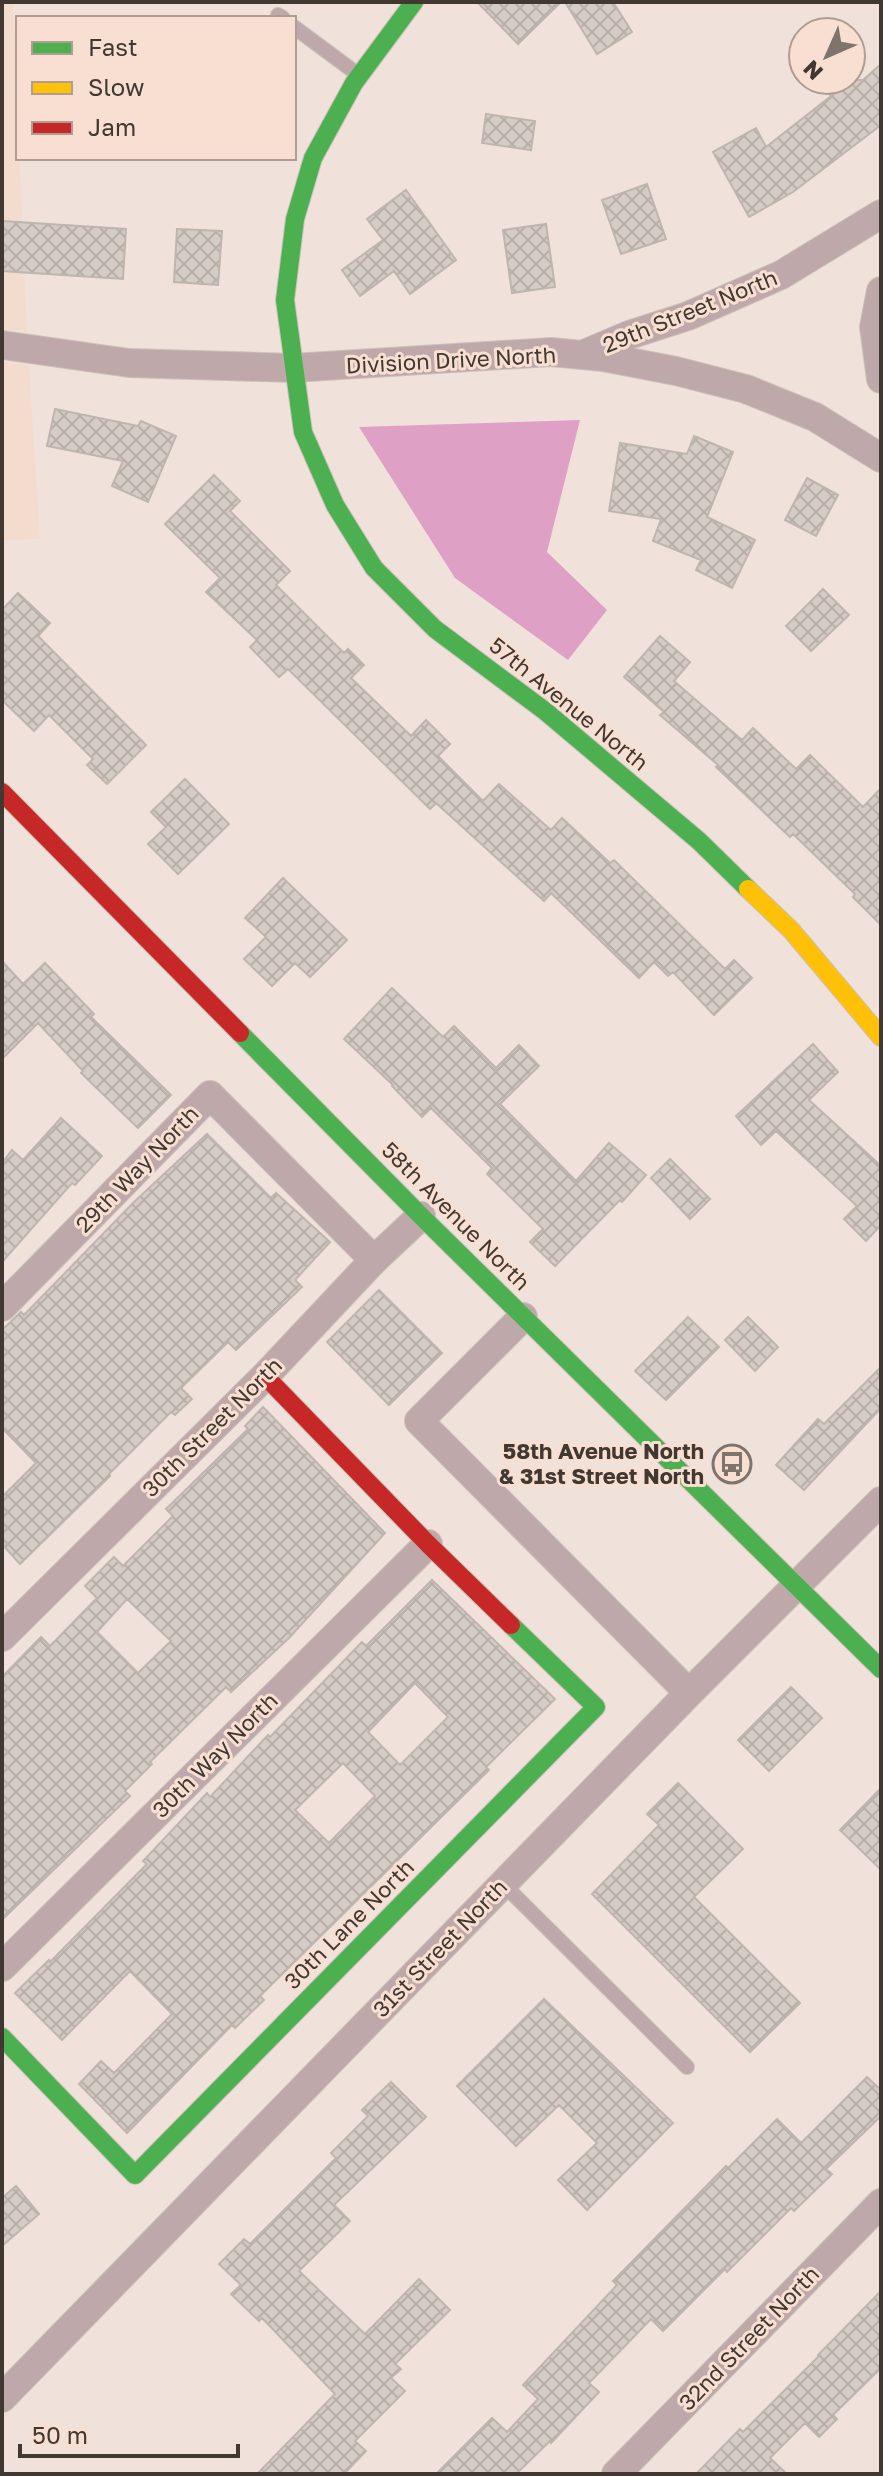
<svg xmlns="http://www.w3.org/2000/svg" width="883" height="2476" font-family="'Golos Text',sans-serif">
  <defs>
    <pattern id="building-cross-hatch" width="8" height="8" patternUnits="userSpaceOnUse" patternTransform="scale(2)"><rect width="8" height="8" fill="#d4ccc5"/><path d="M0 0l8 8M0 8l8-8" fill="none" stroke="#b7b0aa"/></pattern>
  </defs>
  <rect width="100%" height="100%" fill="#f0e2da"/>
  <path fill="#f3dbce" d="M2,2h11l14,330 -25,-3z
    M2,362l27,3 11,174 -38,1z"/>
  <path fill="#dea0c5" d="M580,420l-33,132 60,58 -39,50 -113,-82 -96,-151z"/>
  <path fill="url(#building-cross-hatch)" stroke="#beb6ae" stroke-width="2" fill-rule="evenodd" d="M477,2h84l-43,42z
    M565,2h48l19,30 -35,22z
    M881,64v61l-88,67 -44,25 -36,-65 43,-24 10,19 65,-51 -14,-16h46z
    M486,114l49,7 -4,29 -49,-7z
    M647,184l19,55 -45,15 -19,-54z
    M406,190l50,70 -46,34 -16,-23 -34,25 -18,-26 41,-30 -16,-21z
    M2,221l124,8 -3,50 -121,-8z
    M546,224l9,63 -43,6 -9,-63z
    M177,229l45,2 -4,54 -44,-3z
    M55,409l83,17 3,-5 35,15 -28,66 -36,-16 11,-25 -76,-15z
    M694,436l39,16 -26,65 48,23 -23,48 -36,-18 5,-10 -48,-19 8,-22 -52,-8 11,-68 67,11z
    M214,475l26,26 -10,10 60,60 -14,14 68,68 4,-4 16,16 -13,13 60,58 15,-16 24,24 -12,12 45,45 16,-17 52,46 11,-12 48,45 4,-3 111,109 9,-9 18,18 -38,37 -41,-43 -5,4 -14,-14 -15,16 -88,-85 -7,8 -108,-98 -6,6 -142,-140 -9,8 -29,-30 7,-7 -51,-48 14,-14 -55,-54z
    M807,478l31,17 -22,41 -31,-16z
    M823,589l26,26 -38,36 -25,-25z
    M18,593l32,30 -12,13 108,109 -39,39 -20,-19 6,-6 -44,-44 -15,16 -32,-31v-90z
    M660,636l30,26 -16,19 68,59 11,-12 43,41 14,-14 53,52 18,-19v137l-28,-28 2,-3 -62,-60 -3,3 -74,-70 2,-2 -58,-50 4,-3 -40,-35z
    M185,779l44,45 -51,50 -30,-30 18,-17 -15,-15z
    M283,878l64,62 -37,37 -15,-14 -23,23 -28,-27 22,-22 -21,-19z
    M2,961l21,23 22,-21 49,51 -3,3 80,78 -33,33 -57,-55 2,-2 -45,-48 -36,36z
    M392,988l51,49 11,-11 42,42 23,-23 20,21 -39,38 76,77 33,-38 37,32 -24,27 -2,-2 -65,66 -25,-24 13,-13 -56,-55 5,-6 -61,-60 -9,9 -30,-31 1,-1 -49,-46z
    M813,1044l25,28 -29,28 72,66v62l-2,-1 -13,14 -22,-22 13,-13 -81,-75 -15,14 -25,-29z
    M61,1118l41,38 -27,29 -3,-2 -70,79v-99l10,-13 11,10z
    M207,1134l64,64 5,-5 54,49 -35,38 7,7 -66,63 -8,-8 -47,46 11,11 -17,16 -4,-3 -62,62 1,2 -90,88 -18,-20v-47l34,-34 -34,-35v-98l19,-18 3,3 110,-113z
    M670,1159l40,40 -20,20 -39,-41z
    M379,1290l63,63 -53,52 -62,-63z
    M688,1317l31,30 -53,53 -31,-29z
    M748,1317l30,30 -23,24 -30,-31z
    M881,1367v41l-77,82 -28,-25 42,-46 6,5z
    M263,1407l122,126 -96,105 -58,54 -5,-5 -76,75 2,2 -27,27 5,5 -128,124v-243l39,-40 9,9 47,-48 -12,-12 29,-29 9,9 50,-50 -7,-7 82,-80 -3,-3zM127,1599l44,42 -33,32 -41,-41z
    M432,1580l123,119 -69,68 3,3 -229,226 4,4 -29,28 -3,-3 -105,108 -48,-49 22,-23 13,12 58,-59 -42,-43 -68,69 -47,-47 34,-33 1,2 97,-98 -4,-3 64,-68 3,4 58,-62 2,2 92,-95 4,4zM415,1683l33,34 -48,48 -32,-33zM343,1763l32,33 -46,47 -34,-33z
    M791,1687l31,31 -53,53 -31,-31z
    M678,1783l65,66 -49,48 106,106 -50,49 -158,-158 67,-69 -12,-11z
    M881,1788v82l-41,-40z
    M544,1999l129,124 -86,87 -29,-30 39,-37 -38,-38 -43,41 -59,-60z
    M867,2077l14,13v26l-55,53 6,5 -38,37 -3,-3 -64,64 -2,-3 -62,62 -12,-12 -62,64 10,9 -48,51 -1,-2 -34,33h-80l56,-56 15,14 31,-33 -15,-14 94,-100 -4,-4 113,-115 2,2 49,-49 24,24z
    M391,2082l35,35 -92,88 16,16 -51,50 66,63 54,-55 31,31 -55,54 6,5 -10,9 14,13 -50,50 11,10 -22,23h-87l78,-80 -73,-76 -3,3 -28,-27 10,-9 -22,-21 25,-25 6,5 86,-86 -5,-5 37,-37 -6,-6z
    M16,2186l23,28 -37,32v-48z
    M881,2291v77l-48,47 4,4 -18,18 -14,-14 -35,35 17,16h-91l44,-45 3,3 76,-76 -1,-1z"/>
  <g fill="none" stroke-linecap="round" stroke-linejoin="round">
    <defs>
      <path id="lane" d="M278,15l5,3
        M294,27l62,46
        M503,1884l184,183"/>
      <path id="street" d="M881,291l-7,36 7,52
        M2,345l127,18 164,5 258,-16 52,5 73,14 70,18 69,28 66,41
        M582,355l47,-20 59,-19 93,-41 100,-61
        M2,1307l208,-212 164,165
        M523,1317l-104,104 270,272
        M2,1637l263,-261 109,-116 47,-44
        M2,1967l426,-423
        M2,2398l687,-705 192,-192
        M616,2474l265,-271"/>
      <path id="fast" d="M414,2l-60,81 -41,75 -18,61 -10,81 18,132 32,73 39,63 61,61 110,82 154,130 49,48
        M240,1033l181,183 460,453
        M2,2037l133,138 461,-468 -85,-82"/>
      <path id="slow" d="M748,889l43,41 90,107"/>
      <path id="jam" d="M2,792l238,241
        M265,1376l163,168 83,81"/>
    </defs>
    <use href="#lane" stroke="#cbc1ba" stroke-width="16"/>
    <use href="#street" stroke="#cbc1ba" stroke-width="30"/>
    <use href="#fast" stroke="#cbc1ba" stroke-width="20"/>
    <use href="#slow" stroke="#cbc1ba" stroke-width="20"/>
    <use href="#jam" stroke="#cbc1ba" stroke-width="20"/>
    <use href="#lane" stroke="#bfa8a9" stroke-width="14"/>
    <use href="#street" stroke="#bfa8a9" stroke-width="28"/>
    <use href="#fast" stroke="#4caf50" stroke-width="18"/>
    <use href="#slow" stroke="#ffc107" stroke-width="18"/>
    <use href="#jam" stroke="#c62828" stroke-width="18"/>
  </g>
  <defs>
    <symbol id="bus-ring" viewBox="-11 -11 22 22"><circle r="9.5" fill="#f8dfd2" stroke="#7e746d" stroke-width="1.5"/><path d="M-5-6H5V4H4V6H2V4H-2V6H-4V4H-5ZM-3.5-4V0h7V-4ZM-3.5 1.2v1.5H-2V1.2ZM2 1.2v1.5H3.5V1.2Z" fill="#7e746d"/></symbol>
  </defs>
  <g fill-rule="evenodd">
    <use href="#bus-ring" x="710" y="1442" width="44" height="44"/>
  </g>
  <g text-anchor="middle" stroke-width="6" stroke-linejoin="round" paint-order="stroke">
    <g font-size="22" fill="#413832" stroke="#f8dfd2">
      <text transform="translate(690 311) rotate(-22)" y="8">29th Street North</text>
      <text transform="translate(451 360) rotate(-3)" y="8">Division Drive North</text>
      <text transform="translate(569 704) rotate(39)" y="8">57th Avenue North</text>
      <text transform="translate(137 1169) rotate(-46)" y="8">29th Way North</text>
      <text transform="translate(456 1216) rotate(45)" y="8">58th Avenue North</text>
      <text transform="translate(212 1427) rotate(-45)" y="8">30th Street North</text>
      <text transform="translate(215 1755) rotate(-45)" y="8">30th Way North</text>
      <text transform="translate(349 1924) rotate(-45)" y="8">30th Lane North</text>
      <text transform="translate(440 1948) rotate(-46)" y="8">31st Street North</text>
      <text transform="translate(749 2338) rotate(-46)" y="8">32nd Street North</text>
    </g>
    <g font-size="22" font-weight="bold" fill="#413832" stroke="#f8dfd2" text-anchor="end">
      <text x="704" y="1459">58th Avenue North<tspan x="704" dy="25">&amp; 31st Street North</tspan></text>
    </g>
  </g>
  <rect width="883" height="2476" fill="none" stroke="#413832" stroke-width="8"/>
  <rect x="16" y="16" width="280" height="144" fill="#f8dfd2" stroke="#af9c92" stroke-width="2"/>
  <rect x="32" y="42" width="40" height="12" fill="#4caf50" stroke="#af9c92" stroke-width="2"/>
  <text x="88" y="56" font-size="24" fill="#413832">Fast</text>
  <rect x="32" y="82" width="40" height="12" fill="#ffc107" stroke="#af9c92" stroke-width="2"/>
  <text x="88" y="96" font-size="24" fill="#413832">Slow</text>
  <rect x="32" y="122" width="40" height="12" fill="#c62828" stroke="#af9c92" stroke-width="2"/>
  <text x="88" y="136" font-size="24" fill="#413832">Jam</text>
  <g transform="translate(827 56) rotate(225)"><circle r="38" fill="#f8dfd2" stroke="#af9c92" stroke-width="2"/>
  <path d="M0-6L14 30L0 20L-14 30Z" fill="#7e746d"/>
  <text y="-12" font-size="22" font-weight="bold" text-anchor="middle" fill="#413832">N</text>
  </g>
  <path d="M20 2444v12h218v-12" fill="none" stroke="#413832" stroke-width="4"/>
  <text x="32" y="2444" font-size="24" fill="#413832" stroke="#f8dfd2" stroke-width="6" paint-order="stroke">50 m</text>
</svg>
